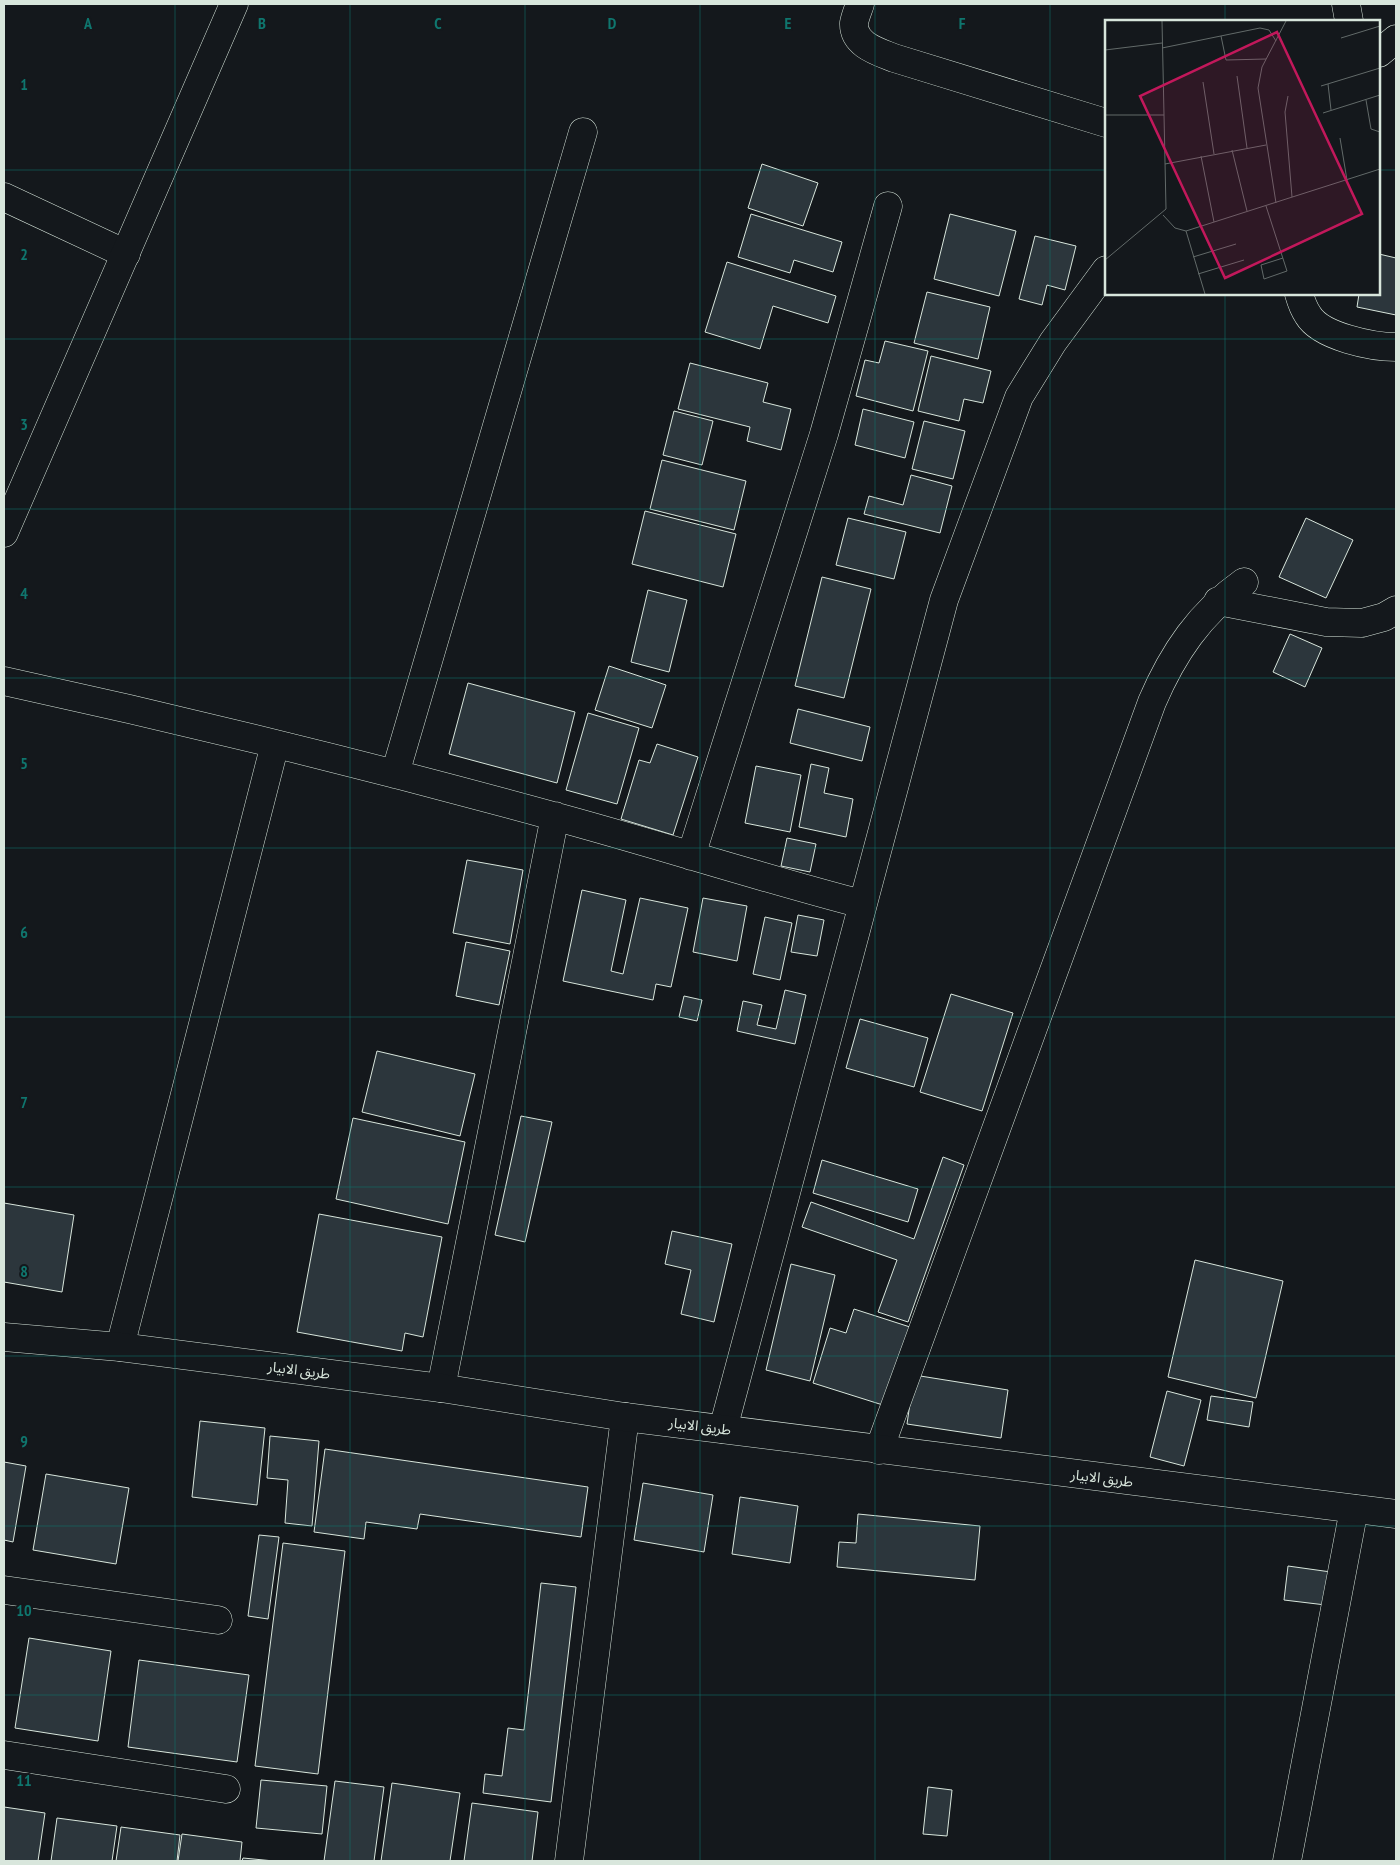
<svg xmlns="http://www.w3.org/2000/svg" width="1400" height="1865" font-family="'PT Sans Narrow','Noto Sans Arabic',sans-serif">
  <rect width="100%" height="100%" fill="#14181c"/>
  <path fill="#2c363c" stroke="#d8e6dc" d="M762,164l56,19 -15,43 -55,-18z
    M751,214l91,28 -9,30 -39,-12 -4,13 -52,-16z
    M950,214l66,17 -17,65 -65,-17z
    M1035,236l41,10 -11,44 -18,-5 -5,20 -23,-6z
    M1379,254l17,4v57l-39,-8 2,-13h20z
    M727,262l109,34 -8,27 -55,-17 -13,43 -55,-17z
    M927,292l63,15 -12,52 -64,-16z
    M885,341l43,10 -15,60 -57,-15 9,-36 14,3z
    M931,356l60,15 -8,32 -19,-4 -5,22 -41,-10z
    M690,363l78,20 -5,19 28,7 -10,41 -34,-9 3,-14 -72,-18z
    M863,409l51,13 -9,36 -50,-13z
    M674,411l39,10 -11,44 -39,-10z
    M924,421l41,10 -12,48 -41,-10z
    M662,460l84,21 -12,49 -84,-21z
    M911,475l41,11 -12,47 -76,-19 5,-18 34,9z
    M645,511l91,23 -13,53 -91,-23z
    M848,518l58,14 -12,47 -58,-14z
    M1306,518l47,22 -27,58 -47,-21z
    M822,577l49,12 -27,109 -49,-12z
    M648,590l39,10 -18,72 -38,-10z
    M1290,634l32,14 -17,39 -32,-15z
    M609,666l57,19 -14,43 -57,-18z
    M468,683l107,29 -18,71 -108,-29z
    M798,709l72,18 -8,34 -72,-18z
    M588,713l51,15 -22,76 -51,-14z
    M657,744l41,13 -25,78 -52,-16 18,-59 11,3z
    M811,764l18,4 -5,25 29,6 -7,38 -47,-10z
    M756,766l45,9 -11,57 -45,-9z
    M787,838l29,6 -6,28 -29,-6z
    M467,860l56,10 -13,74 -57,-11z
    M582,890l44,10 -15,71 12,3 17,-76 48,10 -17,79 -15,-3 -3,16 -90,-19z
    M703,898l44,8 -10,55 -44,-9z
    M798,915l26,5 -7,36 -26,-4z
    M765,917l27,6 -12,57 -27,-6z
    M466,942l44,9 -11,54 -43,-9z
    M785,990l21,5 -11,49 -58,-13 6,-30 19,4 -5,20 19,4z
    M951,994l62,19 -31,98 -62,-19z
    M684,996l18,4 -5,21 -18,-4z
    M860,1019l68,19 -14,49 -68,-19z
    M377,1051l98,23 -15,62 -98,-24z
    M521,1116l31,6 -27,120 -30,-7z
    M353,1118l112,24 -17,82 -112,-25z
    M943,1157l21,8 -56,157 -30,-10 19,-52 -95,-33 9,-25 103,37z
    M822,1160l96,29 -10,33 -95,-29z
    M4,1203l70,12 -12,77 -58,-10z
    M319,1214l123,23 -19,100 -18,-4 -3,18 -105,-19z
    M672,1231l60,13 -18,78 -33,-8 10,-44 -26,-6z
    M1195,1260l88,21 -27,117 -88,-21z
    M791,1264l44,11 -25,106 -44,-11z
    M854,1309l56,18 -24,79 -73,-23 17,-55 16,5z
    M914,1375l94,15 -7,48 -94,-14z
    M1167,1391l34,9 -17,66 -34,-9z
    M1211,1396l42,6 -4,25 -42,-7z
    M200,1421l65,7 -8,77 -65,-8z
    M270,1436l49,5 -7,85 -27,-3 3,-43 -21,-2z
    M325,1449l263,38 -7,50 -161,-23 -3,15 -51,-7 -2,17 -50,-7z
    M4,1462l22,4 -13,76 -9,-2z
    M46,1474l83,14 -13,76 -83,-14z
    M643,1483l70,12 -9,57 -70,-12z
    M740,1497l58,9 -8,57 -58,-9z
    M858,1514l122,12 -5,54 -138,-13 2,-25 17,1z
    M259,1535l20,2 -11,82 -20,-3z
    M283,1543l62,8 -27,223 -63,-8z
    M1288,1566l50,7 -4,33 -50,-6z
    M541,1583l35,4 -25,215 -68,-9 2,-19 17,2 6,-48 16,2z
    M29,1638l82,13 -13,90 -83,-13z
    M139,1660l110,15 -12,87 -109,-15z
    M261,1780l66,6 -5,48 -66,-6z
    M335,1781l49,6 -10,74h-50z
    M392,1783l68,10 -10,68h-69z
    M928,1787l24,3 -5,46 -24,-2z
    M472,1803l66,9 -6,49h-68z
    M4,1807l41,6 -7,48h-34z
    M57,1818l60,8 -5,35h-61z
    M121,1827l59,8 -3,26h-61z
    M182,1834l60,8 -2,19h-62z
    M243,1858l31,3h-32z"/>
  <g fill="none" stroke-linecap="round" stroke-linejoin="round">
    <defs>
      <path id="minor" d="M860,4c-2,6 -5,13 -6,19 -1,22 25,29 40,35l212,65
        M1346,4l3,17
        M1379,53l17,-14
        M4,197l122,57
        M1299,294c2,7 5,15 9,21 13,22 65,32 88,32
        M1218,601l108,21 36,1 22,-6 12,-7
        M4,681c184,40 367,85 549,135 104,28 205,61 309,88
        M395,774l188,-642
        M691,856l133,-422 64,-228
        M120,1347l155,-603
        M441,1388l114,-572
        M723,1429l221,-829 75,-203 34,-55 53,-72
        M879,1450l273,-748c21,-49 48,-89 92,-120
        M4,1590l214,30
        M4,1755l222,34
        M569,1861l56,-444
        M1287,1861l67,-352"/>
      <path id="major" d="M4,533l230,-529
        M4,1337l116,10 321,41 184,29 771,97"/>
    </defs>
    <use href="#minor" stroke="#d8e6dc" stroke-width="29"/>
    <use href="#major" stroke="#d8e6dc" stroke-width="29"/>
    <use href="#minor" stroke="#14181c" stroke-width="28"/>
    <use href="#major" stroke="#14181c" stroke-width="28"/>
  </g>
  <path fill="none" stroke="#0f766e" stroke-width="1" stroke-opacity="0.55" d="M175,4v1857M350,4v1857M525,4v1857M700,4v1857M875,4v1857M1050,4v1857M1225,4v17M4,170h1102M1379,170h17M1225,294v1567M4,339h1392M4,509h1392M4,678h1392M4,848h1392M4,1017h1392M4,1187h1392M4,1356h1392M4,1526h1392M4,1695h1392"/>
  <g text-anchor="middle" stroke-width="4" stroke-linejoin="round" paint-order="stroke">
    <g font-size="14" fill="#d8e6dc" stroke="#14181c">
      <text transform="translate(299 1370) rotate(7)" y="5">طريق الابيار</text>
      <text transform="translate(700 1426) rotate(7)" y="5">طريق الابيار</text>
      <text transform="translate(1102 1478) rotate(7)" y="5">طريق الابيار</text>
    </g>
  </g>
  <g transform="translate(1105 20)">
    <rect width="275" height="275" fill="#14181c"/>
    <path fill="none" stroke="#626a69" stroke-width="1" d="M116,16l5,24 40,-1M236,18l39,-12M57,28l98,-20 9,2 7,11M0,30l57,-7M132,56l10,72M98,62l11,72M223,64l3,26M216,66l59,-18M183,76l-3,16 7,85M261,80l5,29 9,3M218,93l57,-18M0,95h59M235,118l7,42M127,130l15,61M96,136l13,66M60,144l101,-19M171,183l-18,-115 4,-21 24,-46M161,186l21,65 -23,8 -3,-14 22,-7M58,195l12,13 11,3 194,-62M81,211l19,63M88,237l43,-13M0,240l61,-51 -4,-188M93,254l46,-14"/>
    <path fill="#c2185b" fill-opacity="0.15" stroke="#c2185b" stroke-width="2.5" d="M172,12l85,182 -137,64 -85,-182z"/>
    <rect width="275" height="275" fill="none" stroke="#d8e6dc" stroke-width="2.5"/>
  </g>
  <g font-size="16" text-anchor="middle" font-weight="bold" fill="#0f766e" stroke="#14181c" stroke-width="4" stroke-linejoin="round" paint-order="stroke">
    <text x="88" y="29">A</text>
    <text x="262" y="29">B</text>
    <text x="438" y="29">C</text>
    <text x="612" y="29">D</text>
    <text x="788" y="29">E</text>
    <text x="962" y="29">F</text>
    <text x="24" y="90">1</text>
    <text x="24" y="260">2</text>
    <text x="24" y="430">3</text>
    <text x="24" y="599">4</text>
    <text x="24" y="769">5</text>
    <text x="24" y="938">6</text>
    <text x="24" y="1108">7</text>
    <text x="24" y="1277">8</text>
    <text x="24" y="1447">9</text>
    <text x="24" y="1616">10</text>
    <text x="24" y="1786">11</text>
  </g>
  <rect width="1400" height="1865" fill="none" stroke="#d8e6dc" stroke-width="10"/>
</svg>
